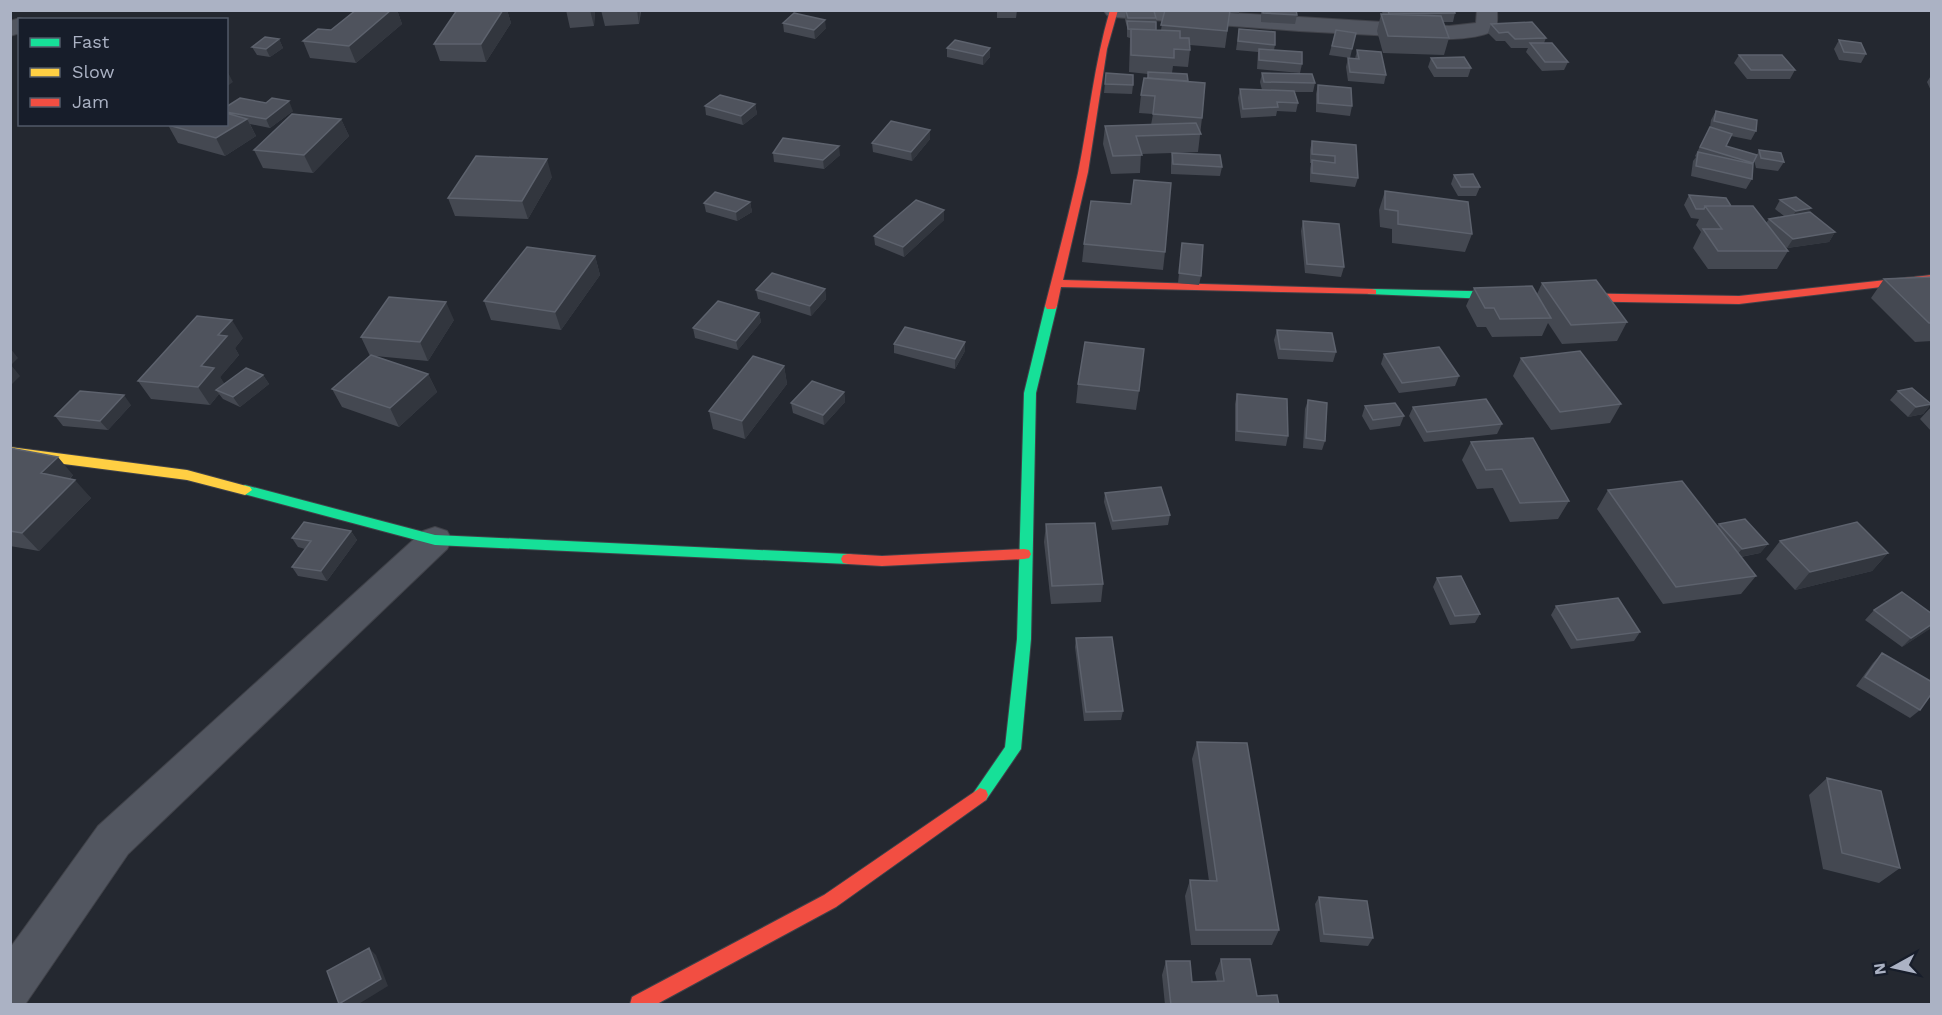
<svg xmlns="http://www.w3.org/2000/svg" width="1942" height="1015" font-family="'Work Sans',sans-serif">
  <rect width="100%" height="100%" fill="#242830"/>
  <g fill="none" stroke-linecap="round" stroke-linejoin="round">
    <defs>
      <path id="street" d="M1183,10l266,16 27,-3 1,-13h20c0,5 1,12 -1,16 -3,11 -37,13 -47,13l-150,-8 -185,-14 -7,-2 -3,-4z
        M20,18l7,2h-7v13l-10,3v-15z
        M435,527l12,4 5,9 -5,9 -319,305 -102,149 -16,1v-56l88,-122 325,-295z"/>
      <path id="fast" d="M1372,289l143,3 6,4 -6,4 -147,-6v-4z
        M1051,302l6,4 -21,87 -5,246 -10,110 -35,51 -6,2 -6,-2 -2,-5 33,-48 12,-108 7,-246 21,-87z
        M245,485l190,50 413,19 5,1 2,4 -2,4 -5,1 -413,-19 -195,-52 -2,-3 2,-3z"/>
      <path id="slow" d="M10,447l177,23 63,17 2,3 -7,5 -58,-15 -177,-23z"/>
      <path id="jam" d="M1110,10h8l-11,39 -19,123 -25,108 309,9 4,1v4l-315,-7 -4,19 -2,3h-8l-2,-3c11,-43 23,-88 33,-133 11,-54 16,-109 32,-163z
        M1932,275v6l-193,23 -175,-3 -6,-4 6,-4 175,3z
        M1024,549l5,1 2,4 -2,4 -5,1 -142,7 -34,-2 -5,-1 -2,-4 2,-4 5,-1 34,2z
        M980,788l6,2 2,5 -2,5 -150,107 -179,97h-27l2,-7 192,-102z"/>
    </defs>
    <use href="#street" stroke="#404249" stroke-width="2"/>
    <use href="#fast" stroke="#404249" stroke-width="2"/>
    <use href="#slow" stroke="#404249" stroke-width="2"/>
    <use href="#jam" stroke="#404249" stroke-width="2"/>
    <use href="#street" fill="#525660" fill-rule="evenodd"/>
    <use href="#fast" fill="#16e098" fill-rule="evenodd"/>
    <use href="#slow" fill="#ffcf43" fill-rule="evenodd"/>
    <use href="#jam" fill="#f24e42" fill-rule="evenodd"/>
  </g>
  <path fill="#444851" fill-rule="evenodd" d="M356,10h41l5,14 -46,39 -46,-5 -7,-17 28,-11z
    M457,10h50l4,13 -25,39 -46,-1 -6,-17z
    M566,10h29l-1,16 -24,2z
    M601,10h54l-14,2 -2,12 -34,2z
    M997,10h20l-1,8h-19z
    M1239,10v4l-9,-1 -5,35 -35,-3v5l-2,17 -15,-1 -1,7 16,8 14,37 -4,34 -21,1 45,14 -2,9 -49,-2v-12l1,-9 -31,1 -1,19 -29,1 -8,-30 2,-18 46,-1 2,-11 -14,-1 2,-18 7,-17v-4l-19,-2 1,-34 -3,-1v-10l-2,-7 1,-9zM1154,12h10l-3,18h-5v-12z
    M1261,10h35l1,5 -2,9 -34,-2z
    M1381,10h73l1,3 -2,9h-10l6,16 -5,17 -61,-2 -6,-22 4,-17h2z
    M1598,10h17l-1,2h-15z
    M783,23l43,5 -11,11 -31,-7z
    M1491,24l55,14 -2,5 24,19 -4,8 -22,1 -16,-19 2,-4h-17l-6,-7h-9l-8,-8z
    M1239,29l36,16 -1,5 28,14 -2,9 -43,-4 1,-17 -22,-2z
    M1336,30l20,3 -6,25 -21,-3z
    M279,39l4,9 -13,9 -13,-2 -5,-8z
    M1839,40l27,14 -5,9 -22,-3 -5,-11z
    M947,48l43,9 -7,8 -36,-8z
    M1357,50l29,25 -2,9 -36,-3 -2,-14 2,-9 7,1z
    M1739,55l56,15 -5,9h-43l-13,-16z
    M1431,58l40,10 -3,9h-34l-6,-10z
    M1106,73l27,12 -1,9 -28,-1z
    M1262,73l53,10 -2,9h-18l3,11 -2,9 -19,-1 -1,5 -35,2 -3,-20 2,-9 22,1 -2,-8z
    M1932,74v19l-5,-11z
    M1318,85l34,21 -2,10 -34,-4v-18z
    M755,104l2,10 -14,11 -37,-10 -1,-9z
    M226,107l67,4 -23,17 -20,-4 6,12 -31,20 -47,-13 -10,-18 58,-1z
    M1716,111l40,20 -5,9 -20,-4 -5,10 31,9 2,-5 25,12 -6,9 -22,-3 -2,-8 -2,4v15l-6,10 -55,-13 2,-15 3,-4 -1,-1 15,-29 1,-7z
    M341,119l8,17 -36,37 -50,-5 -9,-18z
    M930,139l-18,22 -39,-9 -1,-9z
    M1312,141l44,4 2,33 -3,9 -45,-5v-13l1,-6h-1v-13z
    M773,153l67,2 -16,14 -50,-7z
    M1454,175l26,12 -4,9h-18l-7,-12z
    M552,177l-24,42 -73,-3 -7,-18z
    M1385,191l87,43 -7,18 -73,-9v-14l-12,-2 -1,-17z
    M1689,195l42,11 35,17 3,-4 15,-3 -9,-7 5,-9 29,12 26,20 -6,10 -42,6 -3,-2 4,5 -11,18h-69l-15,-21 8,-16 -5,-7 3,-6 -8,-1 -7,-13z
    M750,202l2,10 -15,9 -31,-9 -2,-9z
    M944,210v10l-40,37 -29,-12 -1,-9z
    M1303,221l41,46 -3,10 -36,-4 -4,-42z
    M1182,243l19,33 -2,9 -21,-2z
    M1084,244l81,8 -2,18 -81,-8z
    M595,256l5,19 -39,55 -70,-10 -7,-19z
    M1932,277v64l-17,1 -44,-44 13,-19z
    M1542,283l85,39 -10,19 -55,3 -14,-21 -6,13 -50,1 -6,-10h-9l-11,-21 8,-18 63,6z
    M825,289l1,10 -15,17 -53,-17 -2,-9z
    M759,313l2,9 -23,28 -43,-12 -2,-10z
    M454,320l-26,41 -53,-5 53,18 9,18 -38,35 -57,-20 -10,-18 38,-33 -9,-19z
    M1277,330l59,22 -3,10 -55,-3 -4,-19z
    M243,338l-8,10 4,7 -19,22 4,7 39,-9 6,9 -29,23 -17,-8 -4,-5 -9,11 -59,-6 -13,-18z
    M894,344l71,7 -10,18 -61,-16z
    M1384,354l75,22 -4,10 -56,7 -18,-29z
    M1521,358l100,46 -11,19 -59,7 -38,-54z
    M784,366l3,18 -42,55 -32,-10 -4,-18z
    M1078,384l61,7 -3,19 -60,-7z
    M1898,391l33,13 -8,10 -15,3 -18,-17z
    M844,392l1,10 -21,23 -31,-12 -2,-10z
    M1237,394l51,42 -2,10 -51,-5v-37z
    M1308,400l17,41 -3,9 -19,-2 2,-39z
    M131,405l-23,25 -45,-4 -8,-10z
    M1365,406l39,10 -4,10 -30,4 -8,-14z
    M1932,406v26l-12,-13z
    M1413,407l89,17 -5,10 -73,8 -15,-26z
    M1471,442l98,59 -11,18 -48,3 -17,-34 -16,1 -15,-29z
    M10,448l63,27 -3,4 21,19 -52,53 -29,-5z
    M1608,490l109,36 2,-2 49,20 -8,9 -19,4 15,19 -15,18 -78,10 -66,-95z
    M1105,493l65,22 -2,10 -56,5 -8,-28z
    M1046,524l57,60 -2,18 -50,2 -7,-62z
    M351,531l6,9 -30,41 -29,-5 -6,-9 13,-18 -7,-2 -6,-9z
    M1780,541l108,12 -16,18 -77,19 -29,-31z
    M1437,578l43,36 -5,9 -25,2 -17,-38z
    M1556,606l84,26 -6,9 -63,8 -20,-34z
    M1874,610l58,4v13l-30,20 -37,-27z
    M1076,638l47,73 -2,9 -37,1 -9,-74z
    M1882,653l38,57 -10,8 -54,-32 17,-23z
    M1197,742l82,188 -7,15h-81l-6,-49 5,-16 19,1 -17,-122z
    M1827,778l73,90 -21,15 -56,-14 -14,-74z
    M1319,897l54,41 -5,8 -48,-4 -5,-38z
    M1221,959l36,37 22,9h-114l-3,-30 4,-14 26,21 25,-1 -2,-8z"/>
  <path fill="#32363e" d="M391,10h6l5,14 -46,39 -7,-17z
    M503,10h4l4,13 -25,39 -5,-18z
    M590,10h5l-1,16z
    M637,10h3l-1,14z
    M825,20l1,8 -11,11 -1,-9z
    M279,39l4,9 -13,9 -4,-8z
    M990,48v9l-7,8v-9z
    M226,69l7,13 -7,5z
    M289,101l4,10 -23,17 -4,-9z
    M755,104l2,10 -14,11 -2,-9z
    M247,119l9,17 -31,20 -9,-18z
    M341,119l8,17 -36,37 -9,-18z
    M930,130v9l-18,22 -1,-9z
    M839,146l1,9 -16,14 -1,-9z
    M547,159l5,18 -24,42 -6,-18z
    M750,202l2,10 -15,9 -1,-9z
    M1811,208l-5,9 -16,4 6,-10z
    M944,210v10l-40,37 -1,-10z
    M1835,232l-6,10 -42,6 6,-9z
    M595,256l5,19 -39,55 -6,-18z
    M825,289l1,10 -15,17 -1,-10z
    M446,302l8,18 -26,41 -8,-19z
    M759,313l2,9 -23,28 -2,-9z
    M232,320l11,18 -8,10 4,7 -19,22 6,9 -10,4 3,4 -9,11 -12,-18 3,-21 17,-31z
    M965,342v9l-10,18v-10z
    M10,348l8,10 -7,7 9,11 -10,10z
    M784,366l3,18 -42,55 -3,-18z
    M428,374l9,18 -38,35 -9,-19z
    M263,375l6,9 -29,23 -7,-10z
    M844,392l1,10 -21,23 -1,-10z
    M124,395l7,10 -23,25 -8,-9z
    M1931,404l-8,10 -15,3 8,-10z
    M58,457l15,18 -17,17 -15,-19z
    M75,480l16,18 -52,53 -17,-18z
    M351,531l6,9 -30,41 -6,-10z
    M1768,544l-8,9 -26,5 8,-9z
    M1888,553l-16,18 -77,19 15,-18z
    M1932,624v3l-2,2 -28,18 9,-9z
    M369,948l7,7 12,31 -31,19 -18,-1z"/>
  <path fill="#4f535d" stroke="#5d626d" stroke-width="1.5" d="M356,10h35l-42,36 -46,-5 15,-12 13,1z
    M457,10h46l-22,34h-47z
    M1165,10h65l-3,21 -66,-6z
    M1263,10h33l1,5 -34,-2z
    M1388,10h66l1,3 -66,1z
    M1126,11h28l2,7h-28z
    M794,13l31,7 -11,10 -31,-7z
    M1381,14l60,2 8,22 -61,-2z
    M1127,21l29,1v8l-28,-1z
    M1532,22l14,16 -31,1 -7,-7 -9,1 -8,-9z
    M1131,29l49,2v7h9l1,12 -16,-1v9l-43,-3z
    M1239,29l36,3v13l-37,-4z
    M1336,30l20,3 -4,16 -20,-3z
    M265,37l14,2 -13,10 -14,-2z
    M955,40l35,8 -7,8 -36,-8z
    M1839,40l22,3 5,11 -22,-2z
    M1530,43h22l16,19h-23z
    M1259,49l43,3v12l-43,-4z
    M1357,50l24,2 5,23 -36,-3 -2,-14 11,1z
    M1739,55h43l13,15h-44z
    M1464,57l7,11h-34l-6,-10z
    M1148,72l39,2 1,7 -40,-3z
    M1106,73l27,2v10l-28,-1z
    M1262,73l50,1 3,9 -51,-1z
    M1144,78l61,5 -3,35 -49,-4 2,-18 -14,-1z
    M1318,85l33,3 1,18 -34,-3z
    M1240,89l54,2 4,12 -21,-1 1,5 -35,2z
    M720,95l35,9 -14,12 -36,-10z
    M240,98l26,5 6,-5 17,3 -23,18 -40,-7v-5z
    M1716,111l41,9 -1,11 -42,-10z
    M226,113l21,6 -31,19 -48,-13 58,-1z
    M292,114l49,5 -37,36 -50,-5z
    M891,121l39,9 -19,22 -39,-9z
    M1196,123l5,11 -65,2 6,19 -29,1 -8,-30z
    M1710,127l22,7 -6,12 31,9 -4,8 -53,-16z
    M783,138l56,8 -16,14 -50,-7z
    M1312,141l44,4 2,33 -46,-5v-13l23,3v-7l-23,-2z
    M1759,150l22,3 3,9 -23,-4z
    M1698,152l55,12 -1,15 -56,-13z
    M1172,153l48,2 2,12 -49,-3z
    M476,156l71,3 -25,42 -74,-3z
    M1473,174l7,13h-19l-7,-12z
    M1134,180l37,3 -6,69 -81,-8 7,-43 40,3z
    M1385,191l83,11 4,32 -74,-10v-13l-13,-2z
    M715,192l35,10 -14,10 -32,-9z
    M1689,195l37,3 5,8h-26l-1,3h-8z
    M1796,197l15,11 -15,3 -16,-11z
    M916,200l28,10 -41,37 -29,-11z
    M1705,206h48l35,45h-70l-15,-22h19z
    M1810,212l25,20 -42,7 -24,-20z
    M1303,221l36,3 5,43 -37,-3z
    M1182,243l21,2 -2,31 -22,-3z
    M527,247l68,9 -40,56 -71,-11z
    M772,273l53,16 -15,17 -54,-16z
    M1932,277v46h-3l-45,-44z
    M1596,280l31,42 -56,3 -29,-42z
    M1532,286l19,32 -51,1 -6,-11h-9l-11,-20z
    M389,297l57,5 -26,40 -59,-5z
    M718,301l41,12 -23,28 -43,-13z
    M197,316l35,4 -14,15 9,1 -26,30 13,2 -16,19 -60,-6z
    M905,327l60,15 -10,17 -61,-15z
    M1277,330l55,3 4,19 -56,-3z
    M1085,342l59,7 -5,42 -61,-7z
    M1439,347l20,29 -57,7 -18,-29z
    M1580,351l41,53 -61,8 -39,-54z
    M371,355l57,19 -38,34 -58,-19z
    M753,356l31,10 -42,55 -33,-10z
    M246,368l17,7 -30,22 -17,-7z
    M812,381l32,11 -21,23 -32,-12z
    M1912,388l19,16 -15,3 -18,-16z
    M80,391l44,4 -24,26 -45,-5z
    M1237,394l50,5 1,37 -51,-5z
    M1486,399l16,25 -75,8 -14,-25z
    M1308,400l19,3 -2,38 -19,-3z
    M1395,403l9,13 -31,4 -8,-14z
    M1533,438l36,63 -49,2 -18,-34 -16,1 -15,-28z
    M10,448l48,9 -17,16 34,7 -53,53 -12,-2z
    M1682,481l74,95 -80,11 -68,-97z
    M1161,487l9,28 -57,6 -8,-28z
    M1745,519l23,25 -26,5 -23,-25z
    M304,522l47,9 -30,40 -29,-4 19,-26 -19,-3z
    M1857,522l31,31 -78,19 -30,-31z
    M1095,523l8,61 -51,2 -6,-62z
    M1461,576l19,38 -25,2 -18,-38z
    M1902,592l30,22v10l-21,14 -37,-28z
    M1618,598l22,34 -63,8 -21,-34z
    M1112,637l11,74 -37,1 -10,-74z
    M1882,653l50,29v11l-12,17 -55,-33z
    M1197,742l50,1 32,187h-83l-6,-50 27,1z
    M1827,778l54,13 19,77 -58,-15z
    M1319,897l48,4 6,37 -49,-4z
    M369,948l12,31 -42,25 -12,-33z
    M1221,959h29l7,37 20,-1 2,10h-108l-5,-44h24l2,21 32,-1z"/>
  <rect width="1942" height="1015" fill="none" stroke="#abb2c4" stroke-width="24"/>
  <rect x="18" y="18" width="210" height="108" fill="#171d2a" stroke="#525968" stroke-width="1.5"/>
  <rect x="30" y="38" width="30" height="9" fill="#16e098" stroke="#525968" stroke-width="1.5"/>
  <text x="72" y="48" font-size="18" fill="#abb2c4">Fast</text>
  <rect x="30" y="68" width="30" height="9" fill="#ffcf43" stroke="#525968" stroke-width="1.5"/>
  <text x="72" y="78" font-size="18" fill="#abb2c4">Slow</text>
  <rect x="30" y="98" width="30" height="9" fill="#f24e42" stroke="#525968" stroke-width="1.5"/>
  <text x="72" y="108" font-size="18" fill="#abb2c4">Jam</text>
  <g transform="translate(1894 967) rotate(262)" stroke="#171d2a" stroke-width="4.5" paint-order="stroke">
  <path d="M0-4.5L10 22L0 15L-10 22Z" fill="#abb2c4"/>
  <text y="-9" font-size="16" font-weight="bold" text-anchor="middle" fill="#abb2c4">N</text>
  </g>
</svg>
